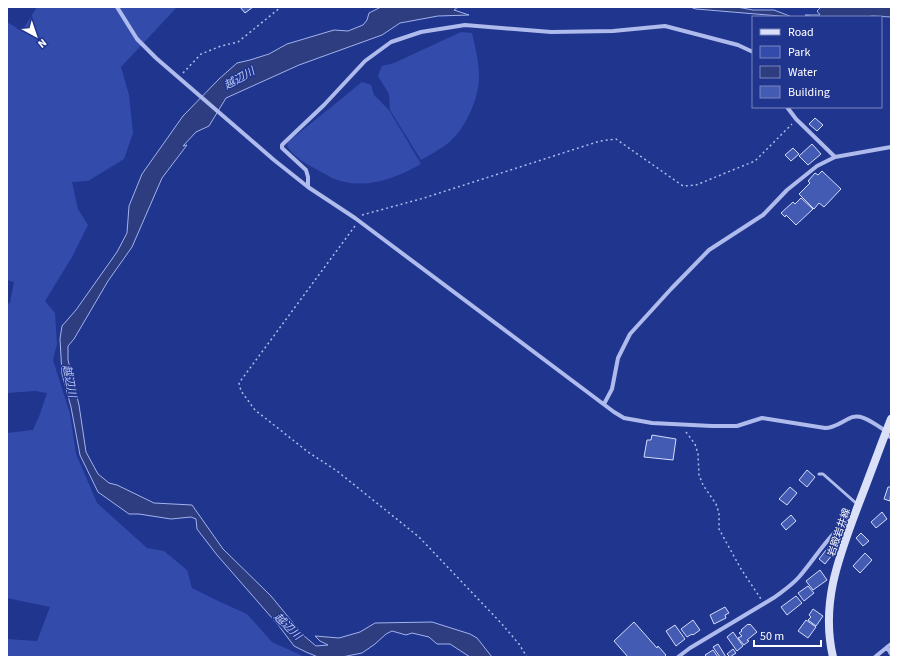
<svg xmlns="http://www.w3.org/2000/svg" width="898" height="664" font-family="'Source Sans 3','Noto Sans JP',sans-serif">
  <rect width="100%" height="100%" fill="#20358e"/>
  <path fill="#334cac" d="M37,7h140l-56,60 8,28 4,38 -9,26 -36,22 -16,1 6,27 10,16 -16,32 -27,44 10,12 2,31 -4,16 17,54 6,40 21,49 50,45 17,3 23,19 5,18 26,13 29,13 25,28 33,15h-298v-18l30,2 13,-34 -43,-9 1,-88 -1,-1v-76l26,-3 7,-16 7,-21 -12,-2 -28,2v-89l3,-1 4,-21 -7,-2v-258l15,9z
    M461,32l11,1c3,14 7,28 7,43 0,23 -14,54 -32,68 -8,6 -18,11 -26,16l-31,-50 -1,-16 -11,-18 4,-10 12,-3z
    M362,82l9,3 3,10 15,15 32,54c-26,15 -59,27 -89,14 -5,-3 -11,-6 -16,-9 -10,-5 -23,-13 -29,-23l1,-4z"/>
  <path fill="#2d3d80" stroke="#a2b3ee" d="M381,7h77l-4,3 15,5 -31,1 -38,7 -18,12 -83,30 -73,33 -17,28 -13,6 -13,14 4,-1 -25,33 -30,69 -24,34 -34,58 -6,7v14l11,45 7,47 12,22 11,9 8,2 37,18 38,2 31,44 48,47 32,39 13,11 12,-1 -8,-4 -5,-5 24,2 21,-6 15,-9 57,-1 38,12 7,4 15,19h-22l-20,-13h-13l-8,-7 -17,-4 -6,2 -14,-4 -6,3 -11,10 -13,9 -20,4h-24l-12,-5 -12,-6 -15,-20 -62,-71 -20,-26 -1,-10 -5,-2 -20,2 -32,-5h-10l-31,-22 -18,-37 -9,-48 -9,-33 -2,-35 2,-13 14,-16 41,-58 10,-19 2,-27 13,-32 41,-58 36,-37 18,-16 13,-3 19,-6 18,-10 47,-14 14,1 15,-6 4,-5 2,-7z
    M690,7h47l16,3h21l18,7 -96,-8z
    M821,7h70v10l-19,-1 -5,1h-53l-9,-2h15l-3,-4z"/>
  <path fill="#445bb4" stroke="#d4dcf9" d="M240,7h13l-8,6z
    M815,118l8,7 -6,6 -8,-7z
    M812,144l9,10 -13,11 -9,-9z
    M793,148l6,6 -8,7 -6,-6z
    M822,171l19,18 -17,18 -5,-4 -5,6 -15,-15 11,-11 -2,-2 7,-8 3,2z
    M801,198l12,11 -17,16 -10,-10 -1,2 -4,-4 12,-11 2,2z
    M652,435l24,4 -3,21 -29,-3 3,-17h4z
    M807,470l8,7 -8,10 -8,-7z
    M790,487l7,6 -10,12 -8,-6z
    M888,487h3l-1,14 -6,-2z
    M882,512l5,7 -11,9 -5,-6z
    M791,515l5,6 -10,9 -5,-6z
    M861,533l8,8 -6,5 -7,-8z
    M830,545l6,5 -11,14 -6,-5z
    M865,553l7,7 -12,13 -7,-7z
    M820,570l7,10 -14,10 -7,-9z
    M808,586l6,7 -10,8 -6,-8z
    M796,596l6,7 -15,12 -6,-8z
    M725,607l4,6 -4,2 1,3 -12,6 -4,-9z
    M813,609l10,7 -7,10 -8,-6 3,-3 -2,-2z
    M693,620l7,10 -7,5 -1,-1 -5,3 -6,-8z
    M806,620l10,7 -8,11 -10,-7z
    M634,622l23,26 1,-2 8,9 -2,2h-36l-14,-16z
    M748,624l1,1 1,-1 7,8 -10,8 2,1 -5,4 -6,-7 4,-2 -3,-3 3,-2 -1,-1z
    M675,625l10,14 -9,7 -10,-15z
    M733,632l10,14 -6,5 -10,-14z
    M718,644l8,13h-6l-7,-10z
    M733,649l3,4 -6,4 -3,-3z
    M713,650l5,7h-14l2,-1 -1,-1z"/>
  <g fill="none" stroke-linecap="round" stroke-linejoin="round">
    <path stroke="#aebbec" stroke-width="1.5" stroke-dasharray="2 3" stroke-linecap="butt" d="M183,73l18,-19 20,-8 17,-4 43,-35
      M362,215l62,-17 176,-57 16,-2 67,47 13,-1 59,-24 37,-37
      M355,226l-116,157 2,8 14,19 53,42 29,19 82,66 82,86 18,21 8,13
      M686,432l9,12 3,10 1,21 4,10 13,19 3,9v16l22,40 20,30"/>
    <path stroke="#aebbec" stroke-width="3" d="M819,474h4l34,30"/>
    <path stroke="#aebbec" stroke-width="4" d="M117,7l20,32 19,19 118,102 34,27 47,31 259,194 10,6 28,5 60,3h25l25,-8 63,10c9,0 15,-5 23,-9 13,-8 27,6 38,12
      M787,107l9,12 39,38
      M308,187v-10l-2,-7 -24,-22v-3l3,-3 39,-37 41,-44 26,-19 30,-10 44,-7 86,7 62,-1 52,-5 73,19 15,7
      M604,404l8,-15 6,-31 12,-24 41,-45 38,-39 54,-35 24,-25 30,-24 18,-9 56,-10
      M885,435l6,2
      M887,647l4,7
      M678,657l12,-9 85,-51c8,-6 17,-12 24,-20 17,-19 31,-46 54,-59
      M875,657l16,-13"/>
    <path stroke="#dbe0f9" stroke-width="8" d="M833,657c-13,-55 7,-103 26,-154 11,-28 21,-56 32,-84"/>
  </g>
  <g text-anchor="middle" stroke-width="3" stroke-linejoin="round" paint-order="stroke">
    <g font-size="10" fill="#fff" stroke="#20358e">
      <text transform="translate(838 532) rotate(-71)" y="4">岩殿岩井線</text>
    </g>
    <g font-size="11" font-style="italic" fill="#bac7f3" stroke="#20358e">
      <text transform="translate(239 78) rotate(-29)" y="4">越辺川</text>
      <text transform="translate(70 381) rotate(79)" y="4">越辺川</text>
      <text transform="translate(288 626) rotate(44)" y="4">越辺川</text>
    </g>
  </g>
  <rect width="898" height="664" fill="none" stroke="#ffffff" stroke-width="16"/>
  <rect x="752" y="16" width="130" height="92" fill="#20358e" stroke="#7986bb"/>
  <rect x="760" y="29" width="20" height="6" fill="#dbe0f9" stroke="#7986bb"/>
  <text x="788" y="36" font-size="12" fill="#ffffff">Road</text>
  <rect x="760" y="46" width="20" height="12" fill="#334cac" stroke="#7986bb"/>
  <text x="788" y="56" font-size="12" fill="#ffffff">Park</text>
  <rect x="760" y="66" width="20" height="12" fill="#2d3d80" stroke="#7986bb"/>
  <text x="788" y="76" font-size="12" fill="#ffffff">Water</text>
  <rect x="760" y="86" width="20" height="12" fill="#445bb4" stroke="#7986bb"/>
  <text x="788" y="96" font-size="12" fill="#ffffff">Building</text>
  <g transform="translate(36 36) rotate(140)" stroke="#20358e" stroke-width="3" paint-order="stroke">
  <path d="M0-3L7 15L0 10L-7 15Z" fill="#ffffff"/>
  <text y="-6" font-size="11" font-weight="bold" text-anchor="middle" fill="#ffffff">N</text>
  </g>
  <path d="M754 640v6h67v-6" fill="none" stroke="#ffffff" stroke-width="2"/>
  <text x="760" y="640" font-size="12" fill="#ffffff" stroke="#20358e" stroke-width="3" paint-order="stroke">50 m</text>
</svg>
